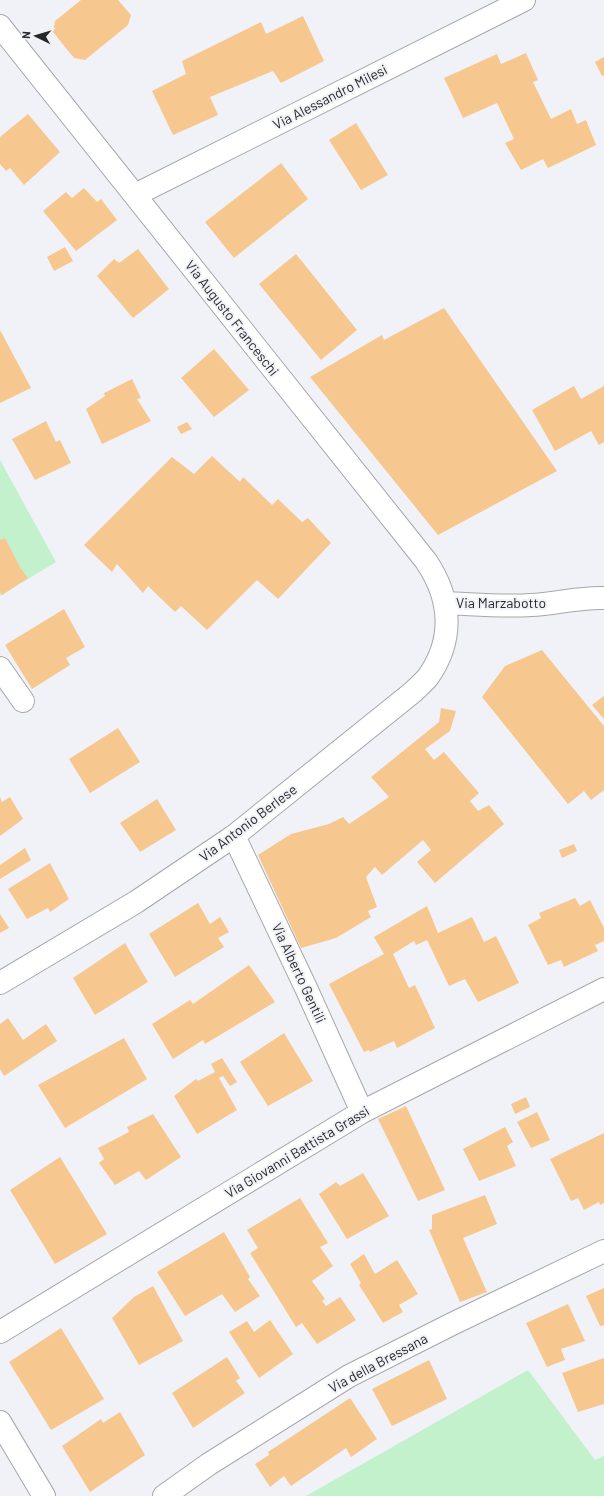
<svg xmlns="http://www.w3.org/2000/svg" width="604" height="1496" font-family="Barlow,sans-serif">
  <rect width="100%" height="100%" fill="#f0f2f7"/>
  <path fill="#c2f1cc" d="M0,460l56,102 -56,34z
    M528,1370l67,90 9,-4v40h-298z"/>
  <path fill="#f7c790" d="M81,0h37l13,15 -3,10 -43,35 -11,-2 -21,-26 2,-11z
    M303,16l21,45 -43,22 -8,-12 -63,26 8,18 -45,20 -21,-44 34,-17 -4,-13 79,-39 5,12z
    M526,53l12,27 -5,2 18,37 20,-10 6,15 9,-4 10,25 -48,23 -5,-9 -22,11 -16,-27 9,-4 -17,-36 -34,15 -19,-40 53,-24 4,10z
    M604,57v18l-2,1 -7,-14z
    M28,114l32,38 -36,33 -14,-17 -4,3 -6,-7v-27z
    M356,123l32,52 -27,15 -32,-50z
    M281,163l27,36 -74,59 -29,-36z
    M84,188l13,14 4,-3 16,21 -41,31 -33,-40 23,-19 6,6z
    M65,247l8,14 -19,10 -7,-14z
    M138,249l31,40 -36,29 -36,-42 17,-17 5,4z
    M296,254l61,76 -36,30 -62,-76z
    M444,308l113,163 -119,64 -128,-158 72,-42 2,5z
    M0,330l31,58 -31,15z
    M214,349l35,41 -35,27 -33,-39z
    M132,379l9,19 -4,1 14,22 -49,23 -16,-35 19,-13 -1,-3z
    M574,386l7,13 23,-13v56l-5,3 -8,-14 -36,20 -23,-41z
    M46,421l10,21 4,-2 11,23 -36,17 -23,-41z
    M187,422l5,7 -11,5 -4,-7z
    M212,456l28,26 3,-5 29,28 6,-6 24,23 6,-4 23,25 -53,56 -21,-19 -50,50 -26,-24 -6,6 -27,-26 -5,7 -26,-29 -5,8 -28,-27 88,-88 22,17z
    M5,538l16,31 7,9 -26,17 -2,-4v-51z
    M64,609l21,38 -19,11 4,7 -38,24 -27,-44z
    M542,650l62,76v64l-13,10 -7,-9 -16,13 -86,-107 23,-31z
    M604,696v23l-12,-14z
    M441,708l15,3 -6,20 -25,18 9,11 10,-8 35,41 -9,8 8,10 11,-6 15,19 -69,59 -18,-21 14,-12 -8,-10 -41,35 -7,-8 -9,10 11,30 -9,4 3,6 -35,21 -35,10 -43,-93 33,-21 38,-10 14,-7 6,7 40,-27 -18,-20 68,-55z
    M118,728l22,34 -50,31 -21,-34z
    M0,797l2,5 8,-5 13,22 -23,17z
    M157,799l19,31 -36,22 -20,-29z
    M574,844l3,7 -15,7 -3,-8z
    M25,848l6,12 -31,19v-14z
    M50,863l19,36 -19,13 -2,-4 -21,11 -19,-30z
    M575,898l5,8 10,-6 14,28v13l-9,4 3,6 -34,16 -3,-7 -13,5 -20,-40 13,-7 -2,-5z
    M198,903l12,21 10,-7 9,15 -11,6 6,9 -49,30 -26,-43z
    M427,906l11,27 34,-16 12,25 12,-6 23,47 -41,19 -13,-23 -16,7 -22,-46 -11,5 -2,-4 -21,13 16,34 6,-3 20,43 -38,20 -3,-7 -24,11 -1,-2 -5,2 -35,-68 55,-30 -10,-17z
    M0,914l9,14 -9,5z
    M125,943l23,39 -53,33 -22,-37z
    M249,965l26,37 -70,42 -2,-4 -30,19 -21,-35 38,-24 3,4z
    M8,1018l15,22 23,-16 11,17 -53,35 -4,-7v-45z
    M284,1033l29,48 -45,25 -28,-44z
    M124,1038l23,41 -82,49 -27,-43z
    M222,1058l15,24 -7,4 -7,-10 -4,2 18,32 -40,24 -23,-38 22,-17 2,2 17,-9 -4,-8z
    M526,1097l4,10 -15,7 -4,-10z
    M406,1106l39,84 -27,11 -40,-82z
    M537,1112l13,28 -19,8 -14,-26z
    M153,1114l28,43 -35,23 -7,-9 -24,14 -16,-22 5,-4 -6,-11 31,-16 -2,-5z
    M505,1127l8,15 -6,4 9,20 -37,15 -16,-32z
    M604,1133v70l-4,2 -1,-3 -15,8 -6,-12 -7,3 -21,-42z
    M60,1157l47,77 -52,30 -45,-74z
    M363,1173l26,43 -42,23 -28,-45 17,-12 4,4z
    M485,1195l12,29 -34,14 24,54 -27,10 -31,-72 3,-1v-14z
    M300,1198l28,45 -8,4 13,19 -21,15 13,18 -3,2 4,5 14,-9 16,23 -39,24 -15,-21 -6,4 -46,-74 8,-5 -11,-18z
    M224,1232l26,45 -2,2 12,17 -25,16 -13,-18 -37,22 -28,-44z
    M364,1254l11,20 22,-14 21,34 -19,11 4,7 -20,11 -24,-38 2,-2 -11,-19z
    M153,1286l30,55 -44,24 -27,-47 22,-21z
    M604,1288v37l-4,1 -14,-30z
    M568,1304l17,37 -24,8 4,11 -18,7 -21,-44z
    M270,1320l23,34 -34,24 -30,-46 18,-11 7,11z
    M61,1328l43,71 -53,31 -42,-68z
    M227,1357l13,21 -4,3 9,12 -52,35 -21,-35z
    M604,1358v46l-26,8 -16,-39z
    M429,1360l18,39 -55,27 -20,-37z
    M350,1398l27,41 -26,18 -5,-9 -55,38 -7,-10 -14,11 -15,-23 14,-9 -1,-3z
    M120,1412l25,43 -55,37 -28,-46 39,-27 2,4z"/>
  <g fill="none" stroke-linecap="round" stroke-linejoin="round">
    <defs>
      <path id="street" d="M0,26l426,535c25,37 29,78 2,116 -4,5 -10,10 -15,15l-179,144 -98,66 -136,81
        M135,195l389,-195
        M445,603c28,1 57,4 86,2 24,-1 48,-8 73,-7
        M0,668l23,33
        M234,836l72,152 56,124
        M0,1332l362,-220 242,-123
        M164,1496l45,-32 140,-88 103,-52 152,-73"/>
      <path id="secondary" d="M0,1422l44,74"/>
    </defs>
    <use href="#street" stroke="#a5a7ab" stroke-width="24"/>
    <use href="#secondary" stroke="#a5a7ab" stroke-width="24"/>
    <use href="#street" stroke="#fff" stroke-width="22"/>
    <use href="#secondary" stroke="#fff" stroke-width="22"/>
  </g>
  <g text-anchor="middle" stroke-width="4" stroke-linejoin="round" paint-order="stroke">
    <g font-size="14" fill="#262729" stroke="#f0f2f7">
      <text transform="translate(330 97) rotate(-27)" y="5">Via Alessandro Milesi</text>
      <text transform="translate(232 318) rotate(52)" y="5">Via Augusto Franceschi</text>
      <text x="501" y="608">Via Marzabotto</text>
      <text transform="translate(248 823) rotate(-37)" y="5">Via Antonio Berlese</text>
      <text transform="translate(299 973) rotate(65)" y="5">Via Alberto Gentili</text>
      <text transform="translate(297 1152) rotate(-31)" y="5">Via Giovanni Battista Grassi</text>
      <text transform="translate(378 1363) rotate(-28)" y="5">Via della Bressana</text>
    </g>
  </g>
  <g transform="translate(36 36) rotate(275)" stroke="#f0f2f7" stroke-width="3" paint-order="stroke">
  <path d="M0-3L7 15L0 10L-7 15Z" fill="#262729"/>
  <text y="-6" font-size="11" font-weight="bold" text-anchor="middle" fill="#262729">N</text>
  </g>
</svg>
